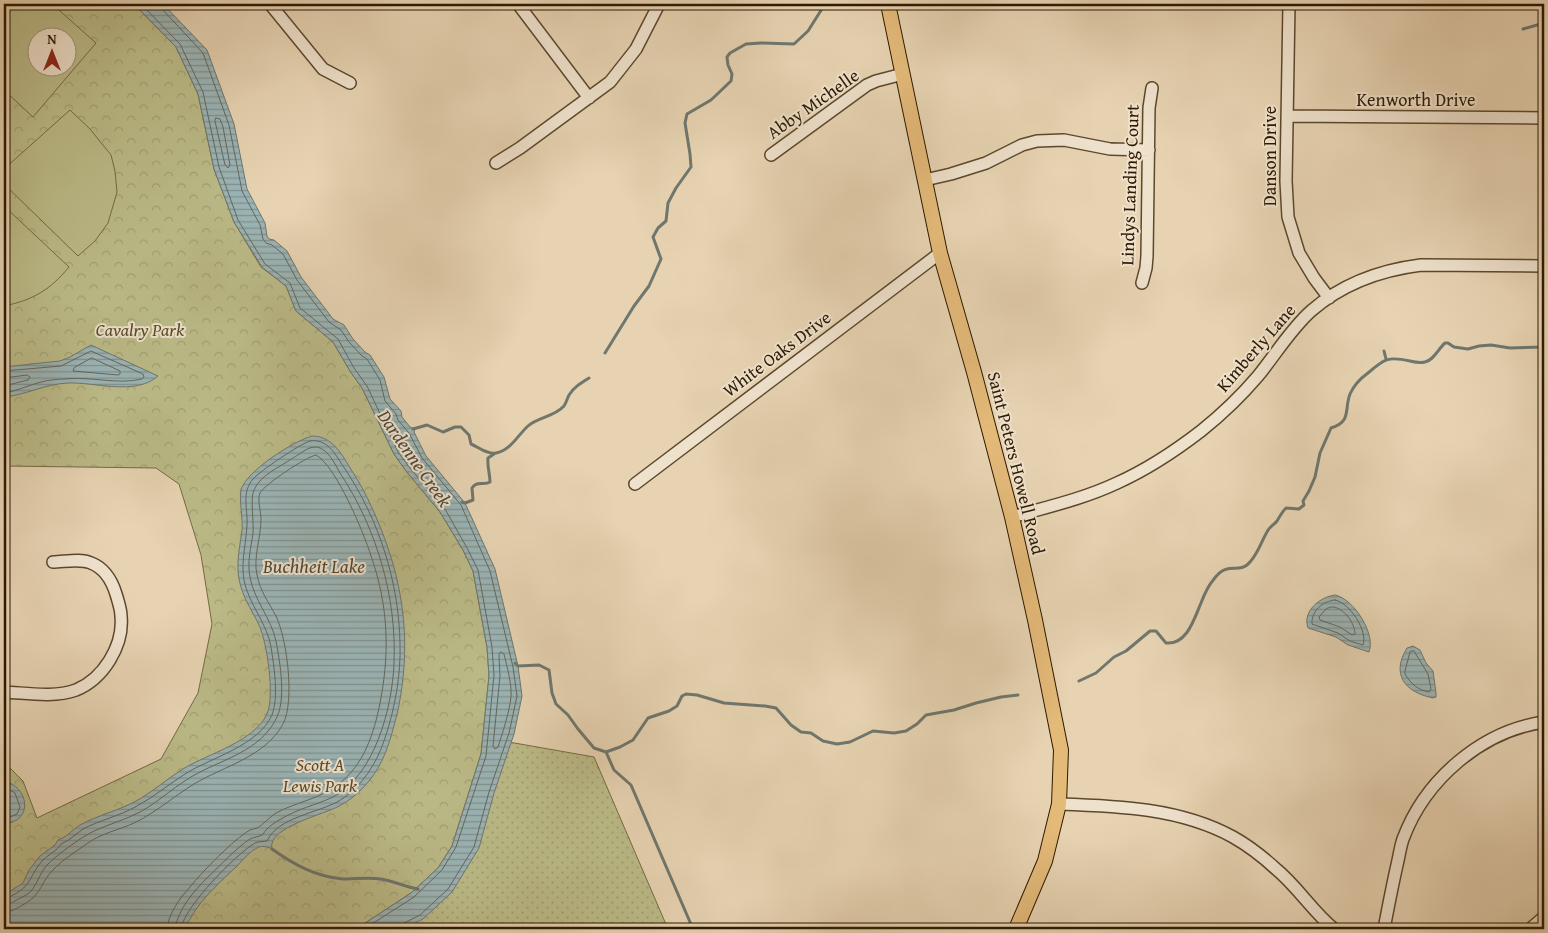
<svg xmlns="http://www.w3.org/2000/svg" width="1548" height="933" font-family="'Gentium Book Plus',serif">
  <defs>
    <pattern id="grass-dots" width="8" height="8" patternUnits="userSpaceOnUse" patternTransform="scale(1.25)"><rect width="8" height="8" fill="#bb8"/><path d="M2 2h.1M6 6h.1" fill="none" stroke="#a1a074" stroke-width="1.8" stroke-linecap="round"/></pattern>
    <pattern id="forest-crowns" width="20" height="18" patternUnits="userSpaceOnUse" patternTransform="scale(1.25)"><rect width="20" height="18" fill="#bb8"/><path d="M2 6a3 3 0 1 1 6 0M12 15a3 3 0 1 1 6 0" fill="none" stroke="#a1a074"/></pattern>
    <pattern id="water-rules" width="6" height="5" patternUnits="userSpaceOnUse" patternTransform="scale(1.25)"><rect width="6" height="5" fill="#9bb5b7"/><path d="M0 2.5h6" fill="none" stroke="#7f9292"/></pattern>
  </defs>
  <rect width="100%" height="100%" fill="#e7d3b2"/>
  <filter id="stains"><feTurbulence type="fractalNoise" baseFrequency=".004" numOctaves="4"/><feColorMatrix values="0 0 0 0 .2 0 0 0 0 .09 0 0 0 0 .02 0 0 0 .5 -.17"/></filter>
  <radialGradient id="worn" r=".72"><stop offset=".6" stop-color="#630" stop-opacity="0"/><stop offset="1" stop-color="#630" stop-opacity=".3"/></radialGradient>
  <path fill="url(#grass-dots)" stroke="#746a44" d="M503,741l91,16 74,172h-289l70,-62z"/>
  <path fill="url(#forest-crowns)" stroke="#746a44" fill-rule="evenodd" d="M4,4h130l42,43 22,47 16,75 20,53 27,45 25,19 10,25 37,31 17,29 12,17 32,66 12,17 34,41 23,38 10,21 14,76 2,29 -8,78 -29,92 -14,22 -27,25 -55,36h-352v-160h7l12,12 14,37 124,-59 37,-66 14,-69 -11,-69 -22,-71 -23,-16 -152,-2zM38,38h30v30h-30z"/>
  <path fill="#bb8" stroke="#746a44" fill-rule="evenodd" d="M4,4h48l44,39 -63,74 -29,-27zM38,38h30v30h-30z
    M70,110l20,19 21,26 4,16 2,21 -9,31 -13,18 -17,15 -74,-72v-15z
    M4,206l65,61c-19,23 -36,33 -65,39z"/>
  <path fill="url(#water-rules)" stroke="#6f776e" d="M134,4h29l44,46 27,74 13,65 18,34 2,13 2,3 5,1 13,11 14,26 32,42 11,6 9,14 12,13 5,3 14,22 6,22 11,12 1,6 8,10 5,2 -1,3 12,24 39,47 30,66 23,97 4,30 -8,38 -20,59 -15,55 -27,44 -29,27 -20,10h-47l55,-36 27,-25 14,-22 29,-92 8,-78 -2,-29 -14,-76 -10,-21 -23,-38 -34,-41 -12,-17 -32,-66 -12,-17 -17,-29 -37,-31 -10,-25 -24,-19 -28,-45 -20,-53 -16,-75 -22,-47z
    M91,345l67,31c-22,20 -63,6 -90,7 -23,1 -42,12 -64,14v-30l56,-6 10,-4z
    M312,436c21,0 30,19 40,35 12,18 21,38 29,58 24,60 30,118 17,181 -5,20 -10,41 -20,58 -8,14 -22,29 -37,37 -14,9 -75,22 -69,44 -4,-2 -10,-4 -15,-1 -8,4 -14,12 -20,18 -20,19 -41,37 -52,63h-181v-34l19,-12 6,-13 11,-14 15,-11 3,-5c9,-3 14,-10 22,-15 18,-10 38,-14 56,-24 15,-8 31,-22 47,-32 24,-15 71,-27 84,-55 8,-18 0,-72 -8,-89 -6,-13 -14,-24 -18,-38 -6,-19 -2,-36 1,-56 1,-13 -3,-31 -1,-41 5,-19 53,-49 71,-54z
    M1335,595c19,4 41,39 34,57l-21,-7 -12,-8 -28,-9c-6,-17 12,-31 27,-33z
    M1413,646l7,4 6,13 7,8 3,22v4l-3,1c-29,-6 -42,-24 -26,-50z
    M4,781c24,5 31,40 0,43z"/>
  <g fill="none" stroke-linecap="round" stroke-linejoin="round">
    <path stroke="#64675c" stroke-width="1" d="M141,4l39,40 23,48 16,75 19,53 27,44 25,19 10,25 38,31 16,29 13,18 31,66 12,16 35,41 22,39 11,22 14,77 2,28 -8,81 -30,91 -14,23 -28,27 -50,32
      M160,4l2,5 41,44 26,72 13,66 18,34 3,14 3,4 6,2 11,9 14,26 32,42 12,8 8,12 13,14 5,3 13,21 5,21 11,13 2,6 11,13 13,25 39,47 29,66 23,96 4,29 -8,37 -20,59 -15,55 -26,42 -28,26 -16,8 -2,6
      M216,118l4,1 3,8 7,38 -2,3 -3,-3 -10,-44z
      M92,358l28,13v3l-2,1 -45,-4 1,-3z
      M4,371l57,-5 30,-15 52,23 1,3 -2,2c-26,6 -51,-3 -78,0 -6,0 -13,1 -19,2 -14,3 -27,10 -41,12
      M4,378l23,-3 3,2 -2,3 -24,6
      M401,436l3,1 8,16 -1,2h-3l-9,-16z
      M1335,600c15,3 33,31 28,45l-13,-4 -12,-8 -26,-9c-1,-13 11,-23 23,-24z
      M1331,607c12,-1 24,16 24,27l-3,1 -12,-8 -20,-7 -1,-3 7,-8z
      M1414,651l14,23 3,15 -2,3c-11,-2 -18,-8 -24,-18v-3l5,-19z
      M501,652l3,2c3,13 8,30 7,43 -2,17 -8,34 -13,50l-3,2 -2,-3 7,-70 -1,-21z
      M4,786l11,7 5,14 -3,7 -9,4 -4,1
      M4,899c4,-1 7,-3 11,-5 17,-9 15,-20 28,-34 6,-6 14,-9 18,-16 9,-4 15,-10 22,-15 17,-9 37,-13 54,-23 17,-9 32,-22 48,-32 27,-17 73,-28 87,-59 7,-18 2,-49 -1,-68 -4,-22 -18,-38 -25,-59 -7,-21 0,-41 1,-63 1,-16 -6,-32 6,-46 7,-8 47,-35 57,-38 4,-1 7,0 11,1 11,4 17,17 24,27 34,51 54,113 55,175 1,31 -5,64 -15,94 -8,25 -23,49 -46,63 -21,12 -61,16 -72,40 -4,1 -8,0 -12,2 -19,11 -72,65 -74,86
      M4,905c9,-2 3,0 11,-4 6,-4 12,-5 16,-10 7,-8 9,-19 17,-27 10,-10 32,-26 46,-33 15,-7 31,-11 46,-19 20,-11 37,-28 58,-39 27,-14 61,-23 77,-52 12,-20 5,-58 1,-80 -5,-23 -22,-41 -26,-64 -3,-15 1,-29 3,-44 1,-11 -3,-35 1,-43 6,-15 26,-23 39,-32 6,-3 14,-11 22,-11 12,0 20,17 25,26 37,56 57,125 54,191 -2,44 -19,111 -61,133 -17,8 -36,12 -52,22 -6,3 -11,7 -15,11 -2,2 -2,4 -4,5 -4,2 -8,2 -12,4 -15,10 -28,25 -42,38 -14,14 -30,32 -33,52
      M4,912c7,0 11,-3 17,-6 22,-12 17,-20 32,-36 9,-10 24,-19 35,-27 14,-10 31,-13 46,-20 21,-10 39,-26 60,-39 30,-18 71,-27 89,-60 12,-23 4,-85 -7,-108 -7,-13 -16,-25 -19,-41 -4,-18 4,-37 4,-56 0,-8 -4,-19 -1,-26 5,-9 46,-36 56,-38 20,11 48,78 55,101 18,51 19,100 8,152 -7,32 -18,62 -46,80 -16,11 -38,15 -55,24 -8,4 -15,13 -21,16 -2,1 -5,1 -7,2 -16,9 -48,42 -60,57 -10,11 -22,27 -23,42"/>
    <path stroke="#6f776e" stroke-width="3" d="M1523,29l21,-6
      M1384,351l2,8
      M605,353l29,-47 15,-20 12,-27 -8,-22 5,-9 8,-7 2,-18 8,-15 15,-21 -1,-13 -5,-31 2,-9 24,-14 20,-19 1,-7 -4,-9 -1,-8 3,-4 16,-9 15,-1 33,1 14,-13 17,-27
      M413,429l14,-4 16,7 12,-5h6l8,8 2,9c7,3 17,11 25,9 15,-3 21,-17 32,-27 10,-9 26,-9 36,-20 2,-3 3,-7 5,-11 5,-8 12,-12 20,-17
      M462,502l3,1 8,-3 -1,-12c5,-8 12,-2 18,-6 0,-9 -3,-15 -2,-24l6,-4
      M515,663l3,3 21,-1 10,5 3,23 4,11 12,11 10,14 16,19 12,4 14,-5 13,-7 15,-22 21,-7 8,-5 5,-10 4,-2 11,1 27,8 41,3 11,2 15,17 10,7 10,1 12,8 14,3 13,-2 23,-11 21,2 12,-2 11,-7 9,-9 28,-5 22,-7 25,-6 17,-2
      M1079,681l17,-8 18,-16 12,-6 24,-20h6l10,12c21,2 28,-24 35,-40 3,-8 7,-17 13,-24 13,-18 23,-6 33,-14 10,-8 14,-23 20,-33 2,-5 7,-7 10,-11 3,-5 5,-9 9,-13l13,1 5,-4 -1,-4 6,-10 6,-14 5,-24 11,-25c21,-6 13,-19 19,-34 4,-9 11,-16 18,-21 16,-14 20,-17 42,-12 4,1 11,2 15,1 9,-2 13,-13 20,-19h3l6,4 14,2 11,-3 12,-1 19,3 34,-1
      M606,752l8,18 17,15 62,144
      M272,849c21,15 44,28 71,30 12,0 25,-2 38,0 13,2 24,8 37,10"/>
    <defs>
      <path id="minor" d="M270,4l53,65 27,14
        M518,4l71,94
        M1289,4l-3,177 2,36 11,36 15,25 15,20
        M1287,116l257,2
        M771,155l96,-70 9,-4 27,-7
        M496,163l24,-15 90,-66 26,-33 23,-45
        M925,180l26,-6 35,-11 36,-18 15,-4 27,-1 46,9 39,1
        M1142,283l4,-15 1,-12 2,-148 3,-20
        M635,484l305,-231
        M1012,517c35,-10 71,-18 105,-34 29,-13 58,-32 84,-52 20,-16 40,-35 57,-55 18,-22 32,-46 53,-65 31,-27 70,-41 110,-46l123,1
        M4,692c23,1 49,6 72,-2 27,-11 48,-44 45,-74 0,-7 -3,-15 -5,-22 -4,-13 -12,-26 -25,-31 -11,-5 -27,-1 -38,-1
        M1059,804c59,2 121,4 174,33 16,9 30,20 43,32 22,18 36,42 58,60
        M1384,929c4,-21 8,-42 13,-64 2,-8 3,-17 6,-26 22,-59 78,-108 141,-117
        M1530,929l14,-12"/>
      <path id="major" d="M888,4l52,249 34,119 38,145 23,103 26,130 -2,54 -14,57 -29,68"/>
    </defs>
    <use href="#minor" stroke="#5c482d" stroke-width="14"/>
    <use href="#major" stroke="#2d1901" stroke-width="16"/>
    <use href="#minor" stroke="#efe2cd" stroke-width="11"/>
    <use href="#major" stroke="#e4ba79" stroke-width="14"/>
  </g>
  <g text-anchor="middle" stroke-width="4" stroke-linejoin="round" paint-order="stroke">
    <g font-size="18" fill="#2d1901" stroke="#efe2cd">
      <text x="1416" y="106">Kenworth Drive</text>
      <text transform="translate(813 104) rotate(-35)" y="6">Abby Michelle</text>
      <text transform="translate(1270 156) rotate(-90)" y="6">Danson Drive</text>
      <text transform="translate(1130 185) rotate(-88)" y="6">Lindys Landing Court</text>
      <text transform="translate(1256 348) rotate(-49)" y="6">Kimberly Lane</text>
      <text transform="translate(777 354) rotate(-37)" y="6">White Oaks Drive</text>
      <text transform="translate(1016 463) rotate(76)" y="6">Saint Peters Howell Road</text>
    </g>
    <g font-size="18" font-style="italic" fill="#584a2a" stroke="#efe2cd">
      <text x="140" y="336">Cavalry Park</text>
      <text x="320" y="771">Scott A<tspan x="320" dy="21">Lewis Park</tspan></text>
    </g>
    <g font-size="19" font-style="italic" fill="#4e4838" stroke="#efe2cd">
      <text transform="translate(415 458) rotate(55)" y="7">Dardenne Creek</text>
      <text x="314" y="573">Buchheit Lake</text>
    </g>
  </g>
  <rect width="1548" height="933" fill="none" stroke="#e7d3b2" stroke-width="20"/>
  <rect x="5" y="5" width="1538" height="923" fill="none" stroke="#2d1901" stroke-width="2.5"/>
  <rect x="10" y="10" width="1528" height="913" fill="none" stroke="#2d1901"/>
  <g transform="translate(52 52)"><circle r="24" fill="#efe2cd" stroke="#a1927b"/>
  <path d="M0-4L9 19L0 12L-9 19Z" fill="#8f2418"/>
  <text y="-8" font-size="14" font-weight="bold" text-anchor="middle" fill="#2d1901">N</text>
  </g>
  <rect width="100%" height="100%" filter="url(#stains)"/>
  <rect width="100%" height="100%" fill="url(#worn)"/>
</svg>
